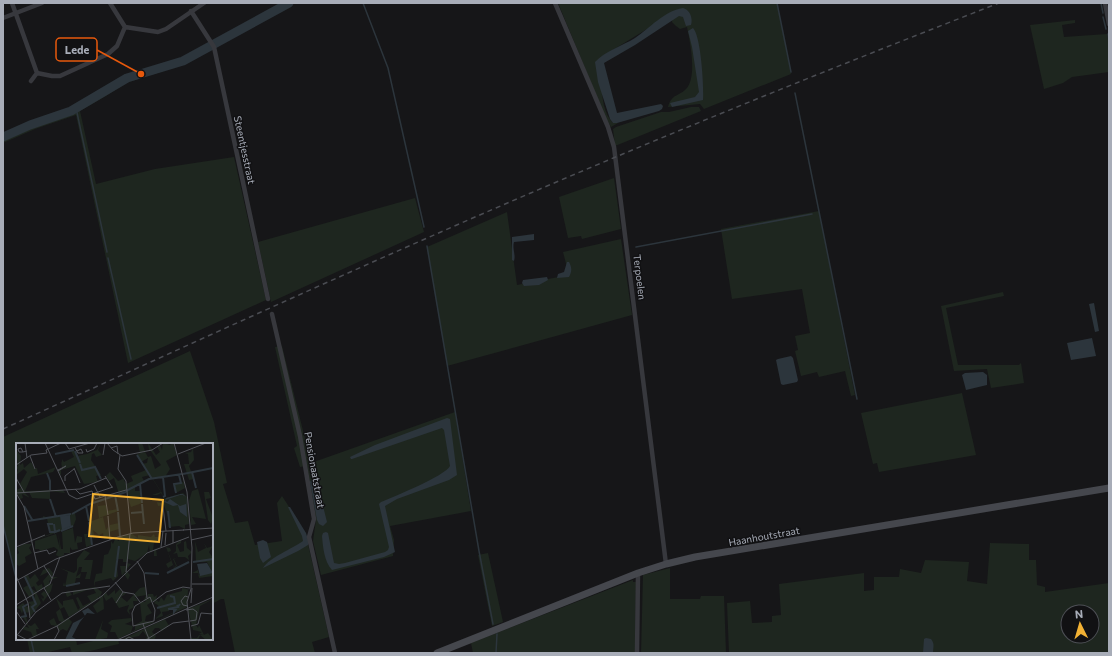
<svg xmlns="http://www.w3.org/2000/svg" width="1112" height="656" font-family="Commissioner,sans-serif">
  <rect width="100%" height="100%" fill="#161618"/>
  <path fill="#1e261f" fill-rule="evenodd" d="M558,3h219l14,71 -87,35 -4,-5 -32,3c4,-14 11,-10 19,-19 10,-13 3,-46 0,-61l-7,2 -4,-3 -4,-4 1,-9 -70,43c-1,19 -5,52 10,67l4,-1 1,1 -7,4 -4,-6z
    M1075,20v3l-13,2 2,12 43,-3 2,10v28l-37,5 -9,6 -19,6 -14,-64z
    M172,66l1,2 -47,15 -20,13 -26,15 16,73 59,-15 79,-12 32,143 -138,63 -52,-248 -41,14 -32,14v-4l72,-28 53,-31z
    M691,107h8l2,4 -86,35 -2,-17 3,-2 45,-15h8z
    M614,178l7,51 -39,10 -1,-3 -13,2 -9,-41z
    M415,198l9,34 -153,70 -13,-60z
    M819,211l36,184 -4,1 -6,-25 -26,6 -2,-5 -16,4 -6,-25 3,-1 -3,-14 15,-3 -8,-44 -70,10 -11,-70z
    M507,212l10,73 52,-10 -6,-23 58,-13 11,76 -185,51 -20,-119z
    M1003,292l1,4 -58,12 12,57h61l2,-2 3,20 -33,5 -4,-19 -33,2 -13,-65z
    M282,346l29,117 144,-51 16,99 -81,15 4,14 -1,16 -72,19 -8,-34 3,-21 -9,-54 -7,1 -6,-19 3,-2 -22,-99z
    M190,351l24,71 13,61 -4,1 12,39 13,-2 7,24 27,-4 -5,-38 5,-7 17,26 9,22 21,93 -17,5 3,11h-80l-11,-54h-3l-9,5v-160h-195v138l-14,-57v-88z
    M962,393l14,62 -97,17 -2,-9 -4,1 -12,-51z
    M990,543l39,1v16h7l1,25 8,2v5l64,-9v70h-380l-2,-50 23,-2 2,22 20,-1v-6l9,-1 -2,-31 85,-11v18l10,-1v-13h25l1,-8 21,4 4,-13 44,2 -2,19 20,3zM1068,612h24v24h-24z
    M488,553l15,69 -11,4 -14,-71z
    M670,568v31h30l1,-3h23l2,57h-85l2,-78z
    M633,580v2h3l-1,71h-162l-2,-10z
    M27,639h49l1,6 24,-6h17l1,5c-16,3 -30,9 -47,9l-2,-6 -26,6h-14z"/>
  <path fill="#2c353c" d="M683,8c7,2 10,10 8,17l-5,1 -3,-9 -4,-1 -44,29 -31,18 13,50 44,-9 2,2 -1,3 -3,2 -42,12h-4l-3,-4 -12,-37 -3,-20c10,-11 27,-16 40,-24 15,-10 29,-27 48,-30z
    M693,28c8,8 11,59 10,72l-31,7 -2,-4 25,-6 4,-5 -7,-45 -4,-16z
    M534,234v6l-20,2c-2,6 2,13 0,19l-2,-1v-23z
    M567,262h2c3,6 3,9 0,15l-12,1 1,-4 6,-2z
    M547,277l1,3 -9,5 -15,1 -2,-3 1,-3z
    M1094,303l5,28 -4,1 -6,-28z
    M1092,338l4,18 -25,4 -4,-17z
    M791,356l2,2 5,22 -1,2 -14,3 -2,-1 -5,-24 2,-1z
    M983,372l4,3v10l-21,5 -4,-15 3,-2z
    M447,418l3,1 7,56 -8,5 -52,19 -12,7 10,46 -11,5 -52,13c-8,-9 -9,-23 -10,-34l1,-3 3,-1 2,1 6,30 5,1 6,-1 40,-11 3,-2 1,-3 -10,-43 2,-2c12,-5 64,-26 69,-36l-6,-36 -2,-2 -90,31h-1l-1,-2 25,-12z
    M312,479l5,3 10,40 -4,4 -4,-2 -2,-4 -7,-38z
    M288,507h2l16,26 3,10 -1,2 -10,6 -35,17c7,-11 29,-19 40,-27l-1,-5z
    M263,540l4,2 4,15 -8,6 -3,-5 -3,-16z
    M926,638l5,1c4,5 2,8 2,14h-10l1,-14z"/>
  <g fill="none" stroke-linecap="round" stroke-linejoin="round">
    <path stroke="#2c353c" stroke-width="1.5" d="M363,3l25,65 36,159
      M777,3l14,69
      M1101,3l2,10
      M1103,17l3,12
      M1108,34l1,7
      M795,93l62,306
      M76,108l31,144
      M427,246l52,305 14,73
      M636,247l176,-33
      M108,258l23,101
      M3,525l14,57
      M31,639l3,14
      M496,653l1,-19"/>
    <path stroke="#2c353c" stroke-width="9" d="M3,137l27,-12 41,-14 56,-33 56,-17 106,-58"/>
    <path stroke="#37383d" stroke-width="4.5" d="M12,3l25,70 15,3h8l48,-22 9,-8 8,-19
      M110,3l15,24
      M555,3l53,124 6,20 52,417
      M1105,3l4,21
      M191,11l23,36 54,252
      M3,18l39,-15
      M125,27l33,5 8,-3 38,-26
      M31,81l6,-8
      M272,314l28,122 14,83 -5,18 26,116
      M637,653l1,-80"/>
    <path stroke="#45474d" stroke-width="7" d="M437,653l201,-80 28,-9 29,-7 414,-69"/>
    <path stroke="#4a4c52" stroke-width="1.5" stroke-dasharray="5 4" stroke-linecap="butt" d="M3,429c179,-81 357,-163 537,-240 152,-65 305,-126 459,-186"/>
  </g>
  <g text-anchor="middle" stroke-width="3" stroke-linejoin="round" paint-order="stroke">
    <g font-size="10" fill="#a8adb8" stroke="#111113">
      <text transform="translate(245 150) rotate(78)" y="4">Steentjesstraat</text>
      <text transform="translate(640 277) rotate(83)" y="4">Terpoelen</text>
      <text transform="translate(315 470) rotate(80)" y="4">Pensionaatstraat</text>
      <text transform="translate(764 536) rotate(-10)" y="4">Haanhoutstraat</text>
    </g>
  </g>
  <g transform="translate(16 443)">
    <rect width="197" height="197" fill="#161618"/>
    <path d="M85,0l-3,7 4,5 -6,2 -2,-4 -2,1 -1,6 10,15 -5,1 2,6 -14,2 -9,-18 -14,4v6l-3,-6 4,-2 -1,-7 1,2v-4l2,3 10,-5 -3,-6 3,-1 3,6 10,-2 10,-4zM122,0h4l3,8 4,-1 -1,-7 8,12 4,-3 -3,-5 3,-2 2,5 1,-7 7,2 3,-2 4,12 -11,6 4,8 -5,8 -12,2 9,14 1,4 -2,-4 -4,2h-5l9,-3 -11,-17 -8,2 2,4 -9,6v4h6l1,12 -11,4 -5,-15 -7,2 -5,-16 -5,3 -3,-5 4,-4 8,9 5,-2 -2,-5 5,10 7,-3 -2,-5 15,-6 -4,-6 5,-1 1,-5 -7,4 -4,-8 8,-2 3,5 3,-1 4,13 6,-4 -11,-15 -10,3zM177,5l1,12 -5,6 5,13 -5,1 -5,-16h5l-1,-10 -3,-1 6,-1zM0,7l5,6 -1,9 3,-2 1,5 7,-6 4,7 2,-1 1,6 18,-7 -3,5 -22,5 -6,14 38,-1 2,3 -15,-2v8l-18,-1 -3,-6 -4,1 5,5 -8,-4 1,4 -3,1 -4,-9 5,-2 -5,-12 4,8 7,-12 -3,-3 -8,6 2,-5 -2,-3 2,-1zM166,31l3,14 -9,5 -2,-9 9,-2 -1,-7h-3zM188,44l-6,2 8,30 -14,-2 4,7 -5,1 -2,-24 3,-10zM188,49h5l2,6 -5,1 7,19 -2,6 -3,-4zM167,50l4,4 2,27 -4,1v4l-6,-3 -11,1 1,-7 -5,-15 -6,1 -1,-4 5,1v-4zM87,56l-6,3 1,4 8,-1 1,6 11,-2v2l-19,7 -2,-16 -8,2zM59,70l1,6 -3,8 -41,14 18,-7 -3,-16h-4v-2l6,2zM54,72l1,11 -9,3 -1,-12zM87,74l3,13 2,-3 1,3 1,-5 9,-2v6l-10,3v6l-5,1 -1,-6 -4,2 -6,-5 1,5 2,1h-2v4l-1,-4h-2l1,9 -6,2 -2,-13h4l-2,4 5,-2 -2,-14zM57,85l2,15 2,-7 5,1v5l-5,1 1,6 -6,1 -2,-3v6h-6v2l-4,2 -4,-2 2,-5 -4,-3 -14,4 -1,-2h-4v-8l21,-7 4,15 -2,-16 3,16h2l-1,-17zM104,89l1,4 11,-2 6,4v-3l13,2 3,-3 1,3h5l-1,6h-5l-1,7 8,-4 -5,3 1,7h-3v-6l-4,2 -1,-7 -2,8 -12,8 -7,-2 -1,4 4,1 -5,6 4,5 -2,5 -4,-6 2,-4 -4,6 -2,-10h6l1,-4h-4v-3h-7l2,17 -5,5 -2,-3 -16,4v5l7,5 -2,5 6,-5 2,4 7,-6v4l5,-5 3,4 5,-1 -7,5 6,5 13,-14 5,-1 2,11 1,-4h5l1,3 3,-2 -1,5 3,2 2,-5 3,4 3,-6 15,-4v-3l9,2h-3l-1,17 -72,33 3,-2 -3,-6h-5l2,-6 -4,-3 4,-3 19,-2 1,3 -7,3 8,2 -2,6 4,-2v-5l7,-4 -2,-19h6l-2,-2 2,-5 -11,2 3,4h-5l1,6 -5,3 1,5 -3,-4 -6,1 6,-1 2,-6 -10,3 -7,-11 -6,4 -3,-6 1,14 -7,4 -4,-7 7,-6 -2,-4v3l-29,18 -5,-10 -4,2 -4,-11 7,8v-5l10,-2 5,11 2,-2 -4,-10 2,-1 5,9 8,-4 -4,-6 9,-3 -3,-5 -20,7v-4h-4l3,4 -5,2 -2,-5 30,-5 -1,-5 2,-8 6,-1 2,-18 4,-1 3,-7v-6l2,3 2,-5 4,2zM137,158h3l-2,2 4,2 3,8 -6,6 8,-3 -1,-4 7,-1v-2l4,-1 1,4 -20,10 -9,-1 1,-5 6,-3 -5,-8zM165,97v3l-4,2 3,7 4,-1v-9l2,-1 1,7 5,4 -4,4 1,4 -4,-3h-7l-4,2 3,7 -3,2 -1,-3 -5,3 -2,-4 5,-3 -5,-14 4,1 1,3 -3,1 6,15 2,-1 -3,-7 5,-2 -1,-4 -4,1 3,-3h-4h4v-7zM179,98l3,11 8,-4 -2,-5 3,5 6,-2 -4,6 4,6v18l-14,2 -1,-5h-6l6,-3 1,5 13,-3 -5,-10h-11zM8,101h8l-3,4 3,5 -7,4 1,5 -7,4 -3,-2v-9l3,-2 -2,-5zM68,107l6,3 -6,7h9l-3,19h-5l2,-7h-6l1,-5h-3l-3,10 5,-4 -1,5h-4l-1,5h5l-9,3h-13h5l1,-4 1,4 3,-14 -8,-4 14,5 3,-3v-11zM33,125l4,5 -1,4h6l-9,4 2,4 2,-2 -2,8 -8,11 -2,-5 2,2 1,-2 -3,-3 3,-3 3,3 -4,-13 6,-7 -1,-2 -8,4 3,-6zM19,131l4,6 -3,3 2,3 4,-2 1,4 -6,4 -3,-6 -3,2 5,4 5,11 -11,14v-5l-5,1 -2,-3 -1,4 -2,-5 -4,-1 7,-5 4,4 4,-2 -3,-3 6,-1 1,-7 -5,4 -7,-10 5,-3 -4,-8 4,-2 2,4zM197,156l-13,7 -4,19 2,3 1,-3 5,10 4,-2 5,7h-7l-6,-5 -2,5h-7v-2h6l2,-3h4l-4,-1 3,-2 -9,-2 -5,-21zM44,166l4,11 4,-2 4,4 -5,9 -4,-2 -4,2 -2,-5 -6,-1 -2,-4 5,-3 3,7 5,-3 -3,-1 -3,-9zM10,173l2,9 3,1 4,-3 4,6h-3l1,6 -4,2 -2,-5 -9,-3 2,-3 5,2 -6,-11zM149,176l4,7 2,-2 -9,7 -3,-3h-4l-3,4 4,4 -2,4h-9l2,-3 -4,-6 -4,5 -18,4zM87,177l-2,9 7,4 -1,5 -12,2z" fill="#1e261f" fill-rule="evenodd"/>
    <path d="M165,51l5,3 1,20 -7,-5 -2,-7 -5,1 -9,-4 2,-4zM167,51l3,3v7l-6,2 -10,-7 -3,3 -2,-2zM54,72l1,11 -9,4 -2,-14zM191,120l6,10 -13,3 -3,-12zM72,165l7,6 -8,-1 -7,9 -8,15 6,3h-13l8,-17 8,-4 4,-3 -3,-5z" fill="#2c353c" fill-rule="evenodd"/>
    <path fill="none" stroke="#2c353c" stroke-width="2" d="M59,8l5,12M39,11l19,-4M121,12l15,24M64,21l2,6 13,-3 6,12M176,29l4,16M31,30l3,8v9M167,31l30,-6M147,34l2,19 -2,1M124,41l2,19M110,48l23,-12 33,-5M160,50l-2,-9 7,-1 -2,-8M99,52l3,16M34,56l6,18M126,61l2,20M8,63l9,15M70,63l3,15M152,68l2,17M102,69l2,24M115,70l12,-1M56,71l18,-10 36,-12M12,78l43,-7M73,79l3,23M37,81h-5l2,8h5M38,81l1,8 5,-2M45,88l12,-5M177,119l20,-3M129,130l14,1M151,130l22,-11M9,134l8,17M99,134l4,-31M50,143l14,-3M16,152l4,9 -4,3 3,5M158,164v5l6,-8M141,165l18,-5 -1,-6 -4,-1M152,166l10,-2 -1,-2M5,174l5,-1 -3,-9 5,-3"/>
    <path fill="none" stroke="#505258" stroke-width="1" d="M9,0l2,15M29,0l24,52 8,4 36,-12M49,0l4,6 21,-6M91,0l6,7 9,6 30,-6 11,-7M158,0l13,49 5,56 -1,41 -4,13 4,38M59,5l3,5h5l-2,-4 -4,2M95,5l6,-2 1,8M70,6l1,3 7,-3 3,-6M7,9l-2,-4 -3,1 1,3h4l4,-1M162,11l28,-11M87,12l2,-12M104,12l-2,14 8,12 5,53M14,13l5,13M0,22l15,-10 16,-2 -1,-3 15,-7M58,25l6,15M42,27l8,-4 -8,5M89,33l7,11M0,35l8,14M49,38v-5l9,-7M78,42l6,12M59,46l5,5 12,-3 3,8 31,-9M0,50l64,-4 26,-11M0,50l8,14 14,62M89,53l3,19M146,56l4,32M92,73l2,24M167,87l30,-2M175,97l22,-5M157,100v-13M149,102l1,-12M0,104l29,-12M145,104l2,-16M18,110l13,-3 2,4 7,-3M121,118l7,12 3,25M28,123l8,12M110,129l4,-38M0,133l12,27 2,15M0,138l40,-22 62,-22 15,-4 51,-3M99,139l8,10 11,2 6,8M176,141h21M28,145l7,12M134,154l5,13 -1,11 -21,5 -1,-13 3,-7zM137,159l13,-10 17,-5 7,1M100,160l7,-11M175,160l1,-15M0,162l34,-21 10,-27M172,163l-5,-1 -2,-4 4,-5 3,1M170,167l7,-1 4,3 -1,8 -6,1M0,168l9,13M127,181l6,15M175,183l7,-2 3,-11 12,1M0,191l11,6M2,191l18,-22 26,-19 48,-7M11,197l30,-14 45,-30 45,-43 42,-16M38,197l5,-9 -2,-5M101,197l96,-43M108,197l5,-3 6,3M130,197l27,-17 16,-2"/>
    <path fill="#f2b134" fill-opacity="0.15" stroke="#f2b134" stroke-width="2" d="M77,51l70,6 -4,42 -70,-6z"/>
    <rect width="197" height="197" fill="none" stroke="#a8adb8" stroke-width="2"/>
  </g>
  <path fill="none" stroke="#e8590c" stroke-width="1.5" d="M141 74L97 50"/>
  <circle fill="#e8590c" stroke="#111113" stroke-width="1.5" cx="141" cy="74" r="4"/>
  <rect fill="#111113" stroke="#e8590c" stroke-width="1.5" x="56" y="38" width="41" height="23" rx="4"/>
  <g font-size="11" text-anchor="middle" font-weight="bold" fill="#a8adb8">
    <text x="77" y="54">Lede</text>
  </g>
  <rect width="1112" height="656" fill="none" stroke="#a8adb8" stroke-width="8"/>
  <g transform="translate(1080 624) rotate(355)"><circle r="19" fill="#111113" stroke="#4d4f55"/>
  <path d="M0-3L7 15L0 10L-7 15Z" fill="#f2b134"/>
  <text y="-6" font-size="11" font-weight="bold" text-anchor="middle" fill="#a8adb8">N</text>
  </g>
</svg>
